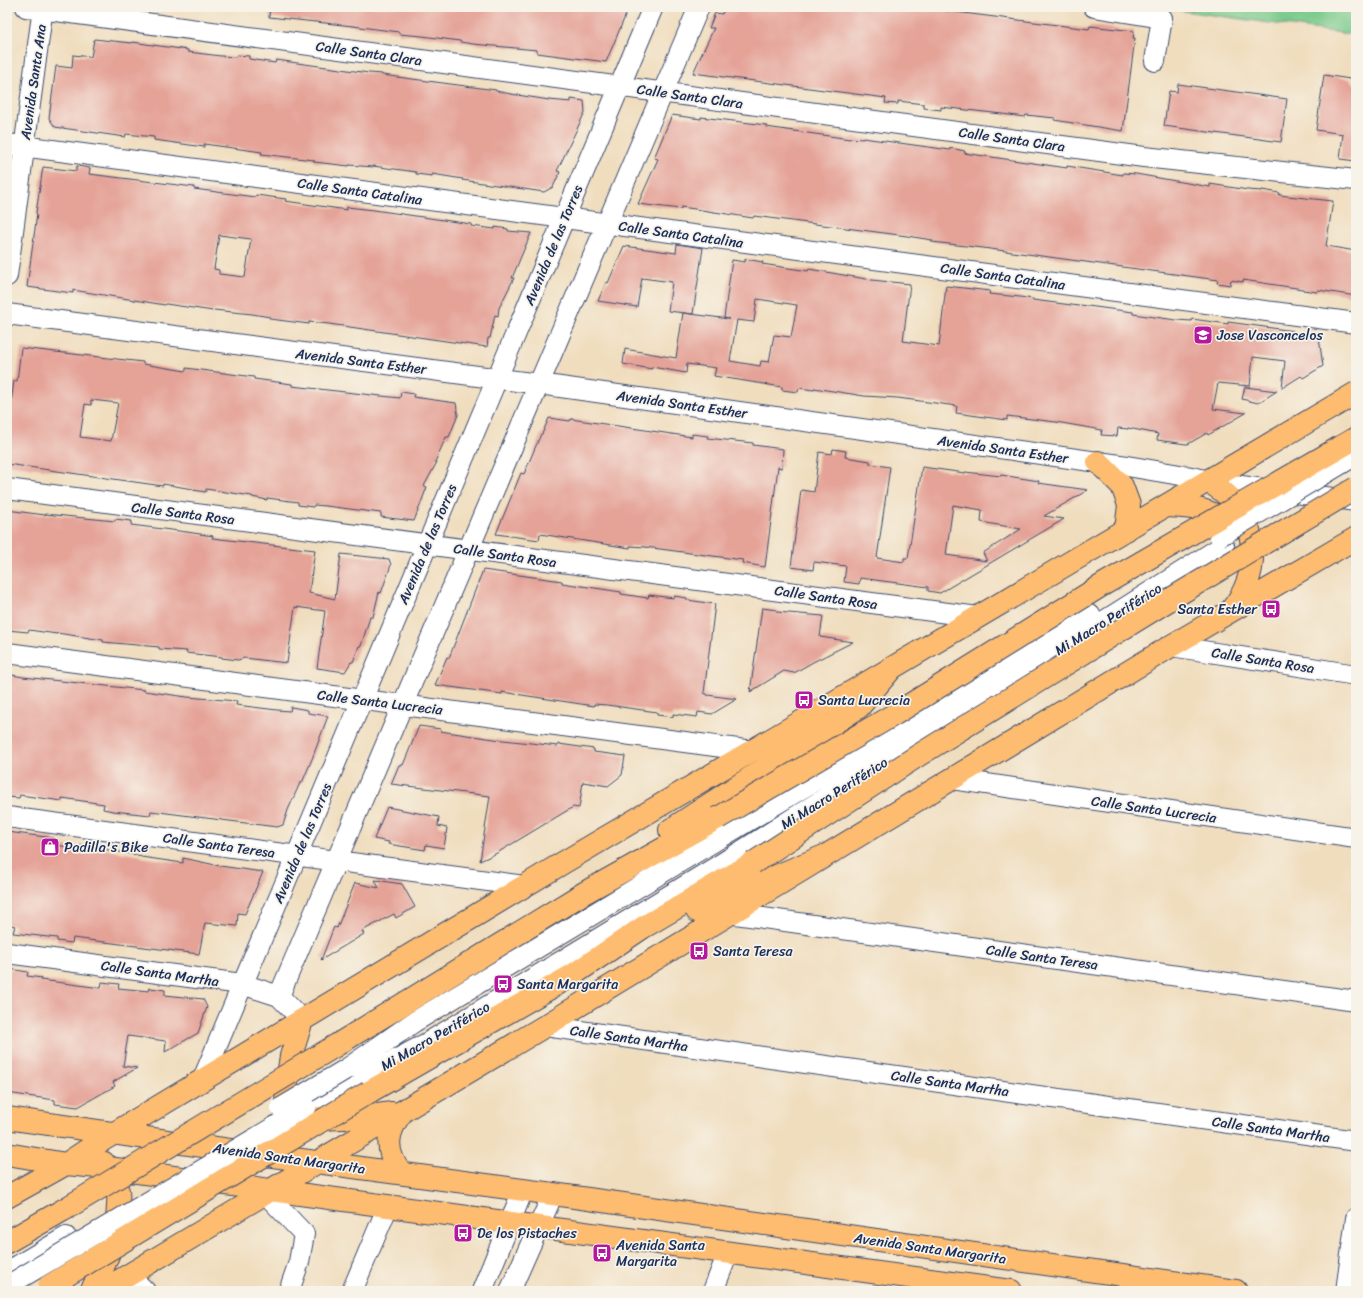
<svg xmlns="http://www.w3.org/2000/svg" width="1363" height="1298" font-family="Sriracha,sans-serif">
  <rect width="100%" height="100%" fill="#f7f3e8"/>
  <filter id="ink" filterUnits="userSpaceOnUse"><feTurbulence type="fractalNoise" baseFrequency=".025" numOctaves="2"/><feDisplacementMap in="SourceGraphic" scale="8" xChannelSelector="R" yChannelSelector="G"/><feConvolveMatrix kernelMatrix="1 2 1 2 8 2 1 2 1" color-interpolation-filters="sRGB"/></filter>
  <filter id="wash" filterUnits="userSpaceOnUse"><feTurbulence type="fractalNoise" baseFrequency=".012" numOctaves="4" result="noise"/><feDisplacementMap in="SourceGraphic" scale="16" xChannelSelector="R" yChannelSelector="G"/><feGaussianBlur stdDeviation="0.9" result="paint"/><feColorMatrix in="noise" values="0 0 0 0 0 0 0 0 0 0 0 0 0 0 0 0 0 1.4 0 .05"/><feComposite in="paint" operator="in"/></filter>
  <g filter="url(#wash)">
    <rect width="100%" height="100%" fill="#f0ddbe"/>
    <path fill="#7bcb8c" stroke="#4b7d75" d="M1155,7h201v28z"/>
    <g id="blocks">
      <path fill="#e5a398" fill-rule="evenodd" d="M270,7h359l-23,55 -69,-9v-3l-64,-6 -13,-2v-1l-38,-5 -23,-2v-2l-46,-6 -84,-9z
        M725,7h167l31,4 1,-3 165,21 1,-3 44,5 -1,7h2l-12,93 -69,-11 1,-2 -29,-3 -1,2 -23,-3 -61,-7v3l-17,-2v-4l-26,-3v3l-13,-1 1,-5 -193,-25 21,-45h-5l6,-15 7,1z
        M94,39l38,4v-1l56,8v2l33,4 15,1 1,-2 12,1v3l26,4 1,-3 93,13 13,1v1l114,15v1l15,3 38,6 22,2v-3l13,2 1,11 -28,59 3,1 -7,15 -9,5 -82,-12 1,-1 -31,-5v2l-16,-2v-2l-43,-6v1l-24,-2v1l-35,-4v-2l-53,-6 1,-2 -58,-8v3l-50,-7v-3l-28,-3 -1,3 -70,-10 -6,-9 7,-52 16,2 1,-13 18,2z
        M1324,75l26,4 6,6v76l-16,-2 3,-25 -27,-4z
        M1178,84l109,15 -6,43 -117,-16 5,-35 8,1z
        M672,115l29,4v-2l65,8v2l84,12v-1l13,1v-1l87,12v-2l15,3 -1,2 62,9 41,6v-2l56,9v-2l13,1 74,13v-3l38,6 14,1v-1l18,3 -1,2 26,3 28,3 -7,45 30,5v45l-38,-6 -1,2 -14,-2v-1l-60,-9v2l-12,-2 -1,5 -13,-2 1,-3 -235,-32 -51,-6v-2l-25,-4 -153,-20 -1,2 -58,-9 -14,-2v2l-43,-5 20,-45 -4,-1z
        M77,166l13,2 -1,6 105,13v2l61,8 1,-2 30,4 -1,2 62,9v-3l27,3 97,14v2l24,3v-2l13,2v2l23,2 -19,45h2l-15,30 -1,8 -3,-1 -5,23h-2l-1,9 -158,-23 -20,-2v2l-39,-5v-2l-18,-3 -38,-4 -1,1 -47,-7 -1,1 -92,-15v3l-46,-6 10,-73 -1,-1 7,-46 33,4zM219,235l32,4 -6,38 -26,-3v-4l-5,-1z
        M677,244l26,4 -10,66 -25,-3 4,-29 -30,-4 -5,29 -39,-6 8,-19 2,1 16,-37 52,7z
        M745,259l18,3 -1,2 46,7 1,-2 63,11 38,4 -7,57 36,5 7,-60 44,5 -1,3 31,3 13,2v1l46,6 1,-1 53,7v2l43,6 16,1v-2l36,5v-2l66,9v3l25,4 4,28 -20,12 -2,-2 -19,12 3,-27 -32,-4 -3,29 -32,-3 -5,26 33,4 -38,22 -1,-2 -19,11h-2l-29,-4 1,-6 -30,-6v1l-10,-1 -1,8 -16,-1 1,-5 -46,-8 -49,-6v4l-51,-7 1,-7 -59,-8 -34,-2 -50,-8v2l-15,-2 -1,4 -16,-2v-3l-68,-11 2,-8 -29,-4 -1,9 -34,-6v2l-29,-5 2,-15 51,9 7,-45 46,6 -5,-1 8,-58 13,2zM757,299l40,6 -6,32 -17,-2 -5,27 -8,-1 -1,5 -30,-5 7,-41 17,2z
        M21,348l122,14v2l18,3 25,4v-3l68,9v2l38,5v2l80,9 28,3 1,-6 13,2 -1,3 43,6 2,12 -9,22h-3l-11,25h2l-13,24 3,1 -13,34 -33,-4v-4l-55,-7 -12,-1 -1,2 -15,-2v-3l-31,-4v2l-15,-3v-1l-46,-7v3l-13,-2v-1l-30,-5v2l-156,-22v-32l7,-51h3zM91,400l27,3 -7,38 -31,-4 5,-33 6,1z
        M1245,387l32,4 -19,12 -16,-4z
        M549,418l21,3 1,-2 121,18v-3l16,2 -1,2 46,5v2l30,4 -1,19 -4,-1 -13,100 -23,-4 1,-3 -98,-13 -15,-1v2l-90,-14 -1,6 -43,-6 25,-61 3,1 17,-40h1z
        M833,449l13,2 -1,6 25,4v3l20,3 -13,91 27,4v-4h4l14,-91 43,6v-1l36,4v-1l38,6 -1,2 50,7 -44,26 20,3 -124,74 -12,-2v-4l-68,-9 -1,6 -15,-2 2,-16 -32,-4 -1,8 -22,-3 10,-77 13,2 5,-40 13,2zM953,505l29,5 -1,12 40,7 -38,24 4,8 -41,-6z
        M7,510l38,5v-1l70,7v-2l17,2 -1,4 56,7 26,4 -1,2 103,12 -6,43 26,6 6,-45 48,5 2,6 -10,28 -2,-1 -6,25h-3l-9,29h-2l-6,16h-2l-6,10 -28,-4 8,-57 -30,-4 -8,56 -43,-5 -6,2 -16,-2v-1l-36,-4 1,-2 -28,-2v-2l-56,-5v-2l-46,-7v1l-28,-4 -1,2 -21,-2z
        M483,570l79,11v2l59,9v2l27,4 1,-3 25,3v-2l13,2v2l28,4 -11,89 3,1v1l30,4 -25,15 -14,-2 -1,5 -24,-3v3l-16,-2v-3l-50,-7 -13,-1v2l-92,-14v2l-67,-9 12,-28 2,1z
        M762,608l15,2v2l46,4 -3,21 33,5 -40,20 -19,11 -10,-2 -34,21z
        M7,674l16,3 121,13v1l43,6 50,4 -1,4 41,5 13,1 1,-4 17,3v3l20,3 -16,43 -10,24h-2l-12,27 -5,15 -6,2 -126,-16 -1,4 -37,-4 -10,-2 1,-5 -42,-6v3l-42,-6 -1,3 -12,-1z
        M419,726l22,3 -1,2 54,8 64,7 1,-2 35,5v3l31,4 -3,19 -14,11 -25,-4 -4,26 -6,-1 -76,46 -17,8 10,-65 -99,-12 8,-19h4z
        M387,807l52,10 -1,9 9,2 -3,20 -18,-3 -1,5 -37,-6 1,-2 -15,-3z
        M7,832l47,6 -1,7 27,3 1,-3 61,11 -1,1 42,6v-5l37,8 43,6 -18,42 -7,-1 -1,13 -32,-3 -6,31 -126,-16 -1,5 -15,-2v-3l-44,-5 2,-7 -8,-2z
        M375,880l27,4 13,23 -19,11 -2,-4 -32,17 2,3 -43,26 13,-33 3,1 18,-45 24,5z
        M10,969l18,3 -1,4 15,2 -1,2 60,8 1,-6 17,2 -1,4 31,3 1,-3 15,2v5l38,4 4,8 -9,26 -33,19 1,-11 -38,-5 -5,30 14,2 -24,14 2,4 -37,21 -23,-3v-4l-48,-7v-118h2z"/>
    </g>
  </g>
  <g filter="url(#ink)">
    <use href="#blocks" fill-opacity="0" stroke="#3b496c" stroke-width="1"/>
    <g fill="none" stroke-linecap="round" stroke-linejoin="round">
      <defs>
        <path id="minor" d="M26,7l1118,150 212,23
          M1094,7l68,11 -7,43
          M7,144l1349,179
          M7,276l36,-269
          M7,314l532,70 588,82 65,11 26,6 138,18
          M7,489l971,128
          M1171,646l185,29
          M7,653l746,98
          M952,779l404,59
          M7,817l518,69
          M728,913l628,88
          M7,953l235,31 37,12 23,24
          M279,996l420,-989
          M545,1026l811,115
          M348,1068l66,-46 676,-407
          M202,1081l451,-1074
          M306,1108l121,-65 294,-179 503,-319
          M265,1193l39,41 -5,28 -10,29
          M7,1272l59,-35
          M129,1275l16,16
          M352,1291l36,-85
          M482,1291l41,-101
          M510,1291l43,-97
          M713,1291l15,-38
          M1346,1291l10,-73"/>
        <path id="major" d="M1098,462l24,24 7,19 -3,25
          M1208,481c9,6 17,11 24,19 28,32 26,77 0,109
          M1165,506c27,1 48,2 67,22
          M7,1118l287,41 259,35 683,97
          M319,1118l3,1 41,-2 29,-4
          M287,1123l-1,-34 5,-33 11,-36
          M7,1154l59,10 42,4 903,123
          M401,1173c-17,-22 -15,-41 2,-62
          M7,1197l59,-33 27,-18 468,-282 795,-471
          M91,1291c15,-26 26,-55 27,-85 0,-5 1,-11 0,-15 -3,-10 -8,-20 -14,-28
          M102,1291l443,-265 626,-380 185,-108"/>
        <path id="highway" d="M670,830l189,-123 33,-39
          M697,911l20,-10 107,-45
          M335,1046l249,-153 134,-75
          M369,1092l202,-116 71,-48 111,-65
          M7,1242l58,-33"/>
      </defs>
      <use href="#minor" stroke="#3b496c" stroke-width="22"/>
      <use href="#major" stroke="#3b496c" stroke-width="24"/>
      <use href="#highway" stroke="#3b496c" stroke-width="24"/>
      <use href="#minor" stroke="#fff" stroke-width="20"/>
      <use href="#major" stroke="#fdbc6f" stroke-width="22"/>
      <use href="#highway" stroke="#fdbc6f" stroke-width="22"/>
      <defs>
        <path id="minor-bridge" d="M1220,536l136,-81
          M281,1108l67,-40
          M7,1286l299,-178"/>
        <path id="highway-bridge" d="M718,818l177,-104 209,-130 252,-146
          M753,863l166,-108 255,-158 182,-109
          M65,1209l270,-163
          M49,1286l320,-194"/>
      </defs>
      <use href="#minor-bridge" stroke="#3b496c" stroke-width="22" stroke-linecap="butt"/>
      <use href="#highway-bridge" stroke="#3b496c" stroke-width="24" stroke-linecap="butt"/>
      <use href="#minor-bridge" stroke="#fff" stroke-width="20"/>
      <use href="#highway-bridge" stroke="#fdbc6f" stroke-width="22"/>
    </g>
  </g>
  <defs>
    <symbol id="school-square" viewBox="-11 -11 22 22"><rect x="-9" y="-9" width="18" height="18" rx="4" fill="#b5179e" stroke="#f7f3e8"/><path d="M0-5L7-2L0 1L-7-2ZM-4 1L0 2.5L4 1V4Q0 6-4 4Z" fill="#fff"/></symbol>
    <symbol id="bus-square" viewBox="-11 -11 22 22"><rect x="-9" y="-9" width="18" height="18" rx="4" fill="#b5179e" stroke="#f7f3e8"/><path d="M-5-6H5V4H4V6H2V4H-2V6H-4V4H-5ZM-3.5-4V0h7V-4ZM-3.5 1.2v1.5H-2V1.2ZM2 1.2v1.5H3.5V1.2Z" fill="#fff"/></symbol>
    <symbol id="shop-square" viewBox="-11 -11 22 22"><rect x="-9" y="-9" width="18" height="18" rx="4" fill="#b5179e" stroke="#f7f3e8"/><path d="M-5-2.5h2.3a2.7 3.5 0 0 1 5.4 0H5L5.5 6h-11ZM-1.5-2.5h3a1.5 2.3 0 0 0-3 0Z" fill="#fff"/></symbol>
  </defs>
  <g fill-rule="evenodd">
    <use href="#school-square" x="1192" y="324" width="22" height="22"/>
    <use href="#bus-square" x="1260" y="598" width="22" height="22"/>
    <use href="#bus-square" x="793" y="689" width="22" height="22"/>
    <use href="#shop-square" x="39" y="836" width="22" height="22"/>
    <use href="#bus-square" x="688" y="940" width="22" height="22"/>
    <use href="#bus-square" x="492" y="973" width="22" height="22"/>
    <use href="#bus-square" x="452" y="1222" width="22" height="22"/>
    <use href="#bus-square" x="591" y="1242" width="22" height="22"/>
  </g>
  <g text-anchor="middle" stroke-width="3.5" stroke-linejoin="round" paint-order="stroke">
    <g font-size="14" fill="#1b2f5e" stroke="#f7f3e8">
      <text transform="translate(369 53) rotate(8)" y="5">Calle Santa Clara</text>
      <text transform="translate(33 82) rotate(-82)" y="5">Avenida Santa Ana</text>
      <text transform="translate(690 96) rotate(8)" y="5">Calle Santa Clara</text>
      <text transform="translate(1012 139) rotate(8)" y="5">Calle Santa Clara</text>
      <text transform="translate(360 191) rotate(8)" y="5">Calle Santa Catalina</text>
      <text transform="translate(681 234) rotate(8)" y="5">Calle Santa Catalina</text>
      <text transform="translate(553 245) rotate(-67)" y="5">Avenida de las Torres</text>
      <text transform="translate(1003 276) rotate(8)" y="5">Calle Santa Catalina</text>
      <text transform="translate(361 361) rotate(7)" y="5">Avenida Santa Esther</text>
      <text transform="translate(682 404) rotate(8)" y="5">Avenida Santa Esther</text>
      <text transform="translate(1003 449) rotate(8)" y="5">Avenida Santa Esther</text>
      <text transform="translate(183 513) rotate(7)" y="5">Calle Santa Rosa</text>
      <text transform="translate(427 544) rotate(-67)" y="5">Avenida de las Torres</text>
      <text transform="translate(505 555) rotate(8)" y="5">Calle Santa Rosa</text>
      <text transform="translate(826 597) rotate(8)" y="5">Calle Santa Rosa</text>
      <text transform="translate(1108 619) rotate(-32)" y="5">Mi Macro Periférico</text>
      <text transform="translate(1263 660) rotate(9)" y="5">Calle Santa Rosa</text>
      <text transform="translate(380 702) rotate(7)" y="5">Calle Santa Lucrecia</text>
      <text transform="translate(834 793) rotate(-32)" y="5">Mi Macro Periférico</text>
      <text transform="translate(1154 809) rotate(8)" y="5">Calle Santa Lucrecia</text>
      <text transform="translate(302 843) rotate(-67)" y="5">Avenida de las Torres</text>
      <text transform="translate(219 845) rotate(8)" y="5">Calle Santa Teresa</text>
      <text transform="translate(1042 957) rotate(8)" y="5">Calle Santa Teresa</text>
      <text transform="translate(160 973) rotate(8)" y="5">Calle Santa Martha</text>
      <text transform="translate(435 1036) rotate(-30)" y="5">Mi Macro Periférico</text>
      <text transform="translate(629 1038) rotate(8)" y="5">Calle Santa Martha</text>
      <text transform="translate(950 1083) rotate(8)" y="5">Calle Santa Martha</text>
      <text transform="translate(1271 1129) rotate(8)" y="5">Calle Santa Martha</text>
      <text transform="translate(289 1158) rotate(8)" y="5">Avenida Santa Margarita</text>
      <text transform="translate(930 1248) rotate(8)" y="5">Avenida Santa Margarita</text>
    </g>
    <g font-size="14" fill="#1b2f5e" stroke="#f7f3e8" text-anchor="start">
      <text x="1217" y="340">Jose Vasconcelos</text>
      <text x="1257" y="614" text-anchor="end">Santa Esther</text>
      <text x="818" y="705">Santa Lucrecia</text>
      <text x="64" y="852">Padilla's Bike</text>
      <text x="713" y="956">Santa Teresa</text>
      <text x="517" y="989">Santa Margarita</text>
      <text x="477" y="1238">De los Pistaches</text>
      <text x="616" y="1250">Avenida Santa<tspan x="616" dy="16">Margarita</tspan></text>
    </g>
  </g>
  <rect width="1363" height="1298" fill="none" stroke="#f7f3e8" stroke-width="24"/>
</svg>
